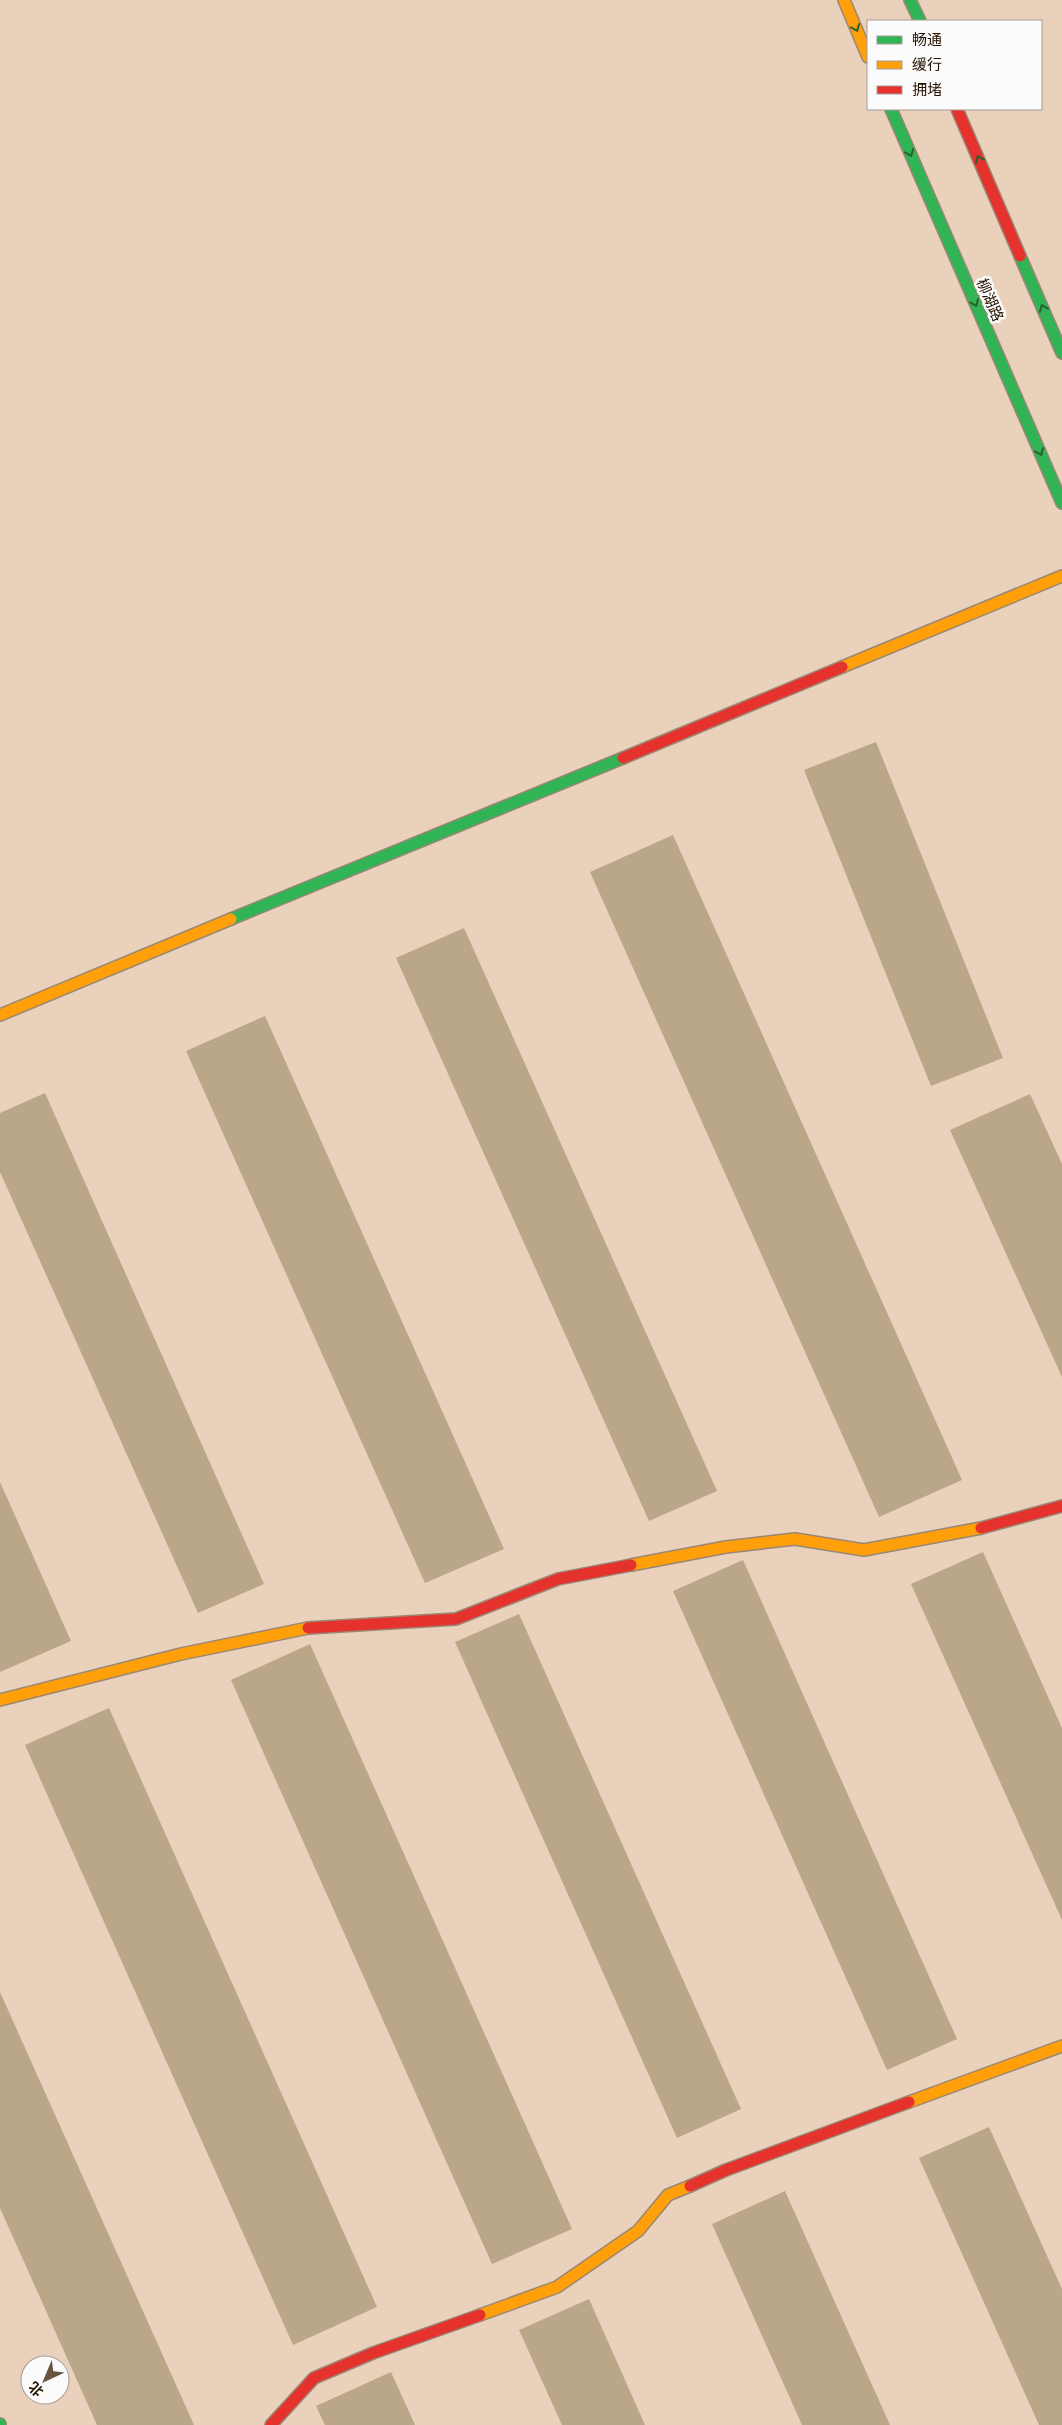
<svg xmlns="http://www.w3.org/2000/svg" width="1062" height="2425" font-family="'PT Sans Narrow','Noto Sans SC',sans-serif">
  <rect width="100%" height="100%" fill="#e9d1bc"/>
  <path fill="#baa689" d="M876,742l127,316 -72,28 -127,-316z
    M673,835l289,645 -83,37 -289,-645z
    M464,928l253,563 -68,30 -253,-563z
    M265,1016l239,533 -79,34 -239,-532z
    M45,1093l219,491 -66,29 -198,-441v-59z
    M1030,1094l32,70v213l-112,-247z
    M0,1482l71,159 -71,31z
    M983,1552l79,176v192l-151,-336z
    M743,1560l214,479 -70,31 -214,-479z
    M519,1614l222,495 -64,29 -222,-496z
    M310,1644l262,585 -80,35 -261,-584z
    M109,1708l268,599 -84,38 -268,-600z
    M0,1992l194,433h-97l-97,-217z
    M989,2127l73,162v136h-23l-120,-267z
    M785,2191l105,234h-88l-90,-201z
    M589,2299l56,126h-83l-43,-95z
    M391,2372l24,53h-90l-9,-19z"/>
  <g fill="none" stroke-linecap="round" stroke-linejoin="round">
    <defs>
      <path id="fast" d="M910,0l10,21
        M891,109l171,394
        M1020,256l42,97
        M231,919l392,-161
        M0,2424v1"/>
      <path id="slow" d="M844,0l24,57
        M842,667l220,-91
        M0,1015l231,-96
        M631,1565l95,-18 69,-8 69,11 117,-22
        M0,1700l181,-46 127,-26
        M909,2102l153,-56
        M480,2315l77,-28 81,-56 30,-36 22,-9"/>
      <path id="jam" d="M957,109l63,147
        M623,758l219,-91
        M981,1528l81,-22
        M308,1628l148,-9 102,-40 73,-14
        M690,2186l36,-16 183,-68
        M271,2425l43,-47 59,-25 107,-38"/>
    </defs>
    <use href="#fast" stroke="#9a8774" stroke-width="14"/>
    <use href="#slow" stroke="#9a8774" stroke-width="14"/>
    <use href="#jam" stroke="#9a8774" stroke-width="14"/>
    <use href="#fast" stroke="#30b455" stroke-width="11"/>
    <use href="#slow" stroke="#ff9f0a" stroke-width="11"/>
    <use href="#jam" stroke="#e5322d" stroke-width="11"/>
  </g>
  <defs><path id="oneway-chevron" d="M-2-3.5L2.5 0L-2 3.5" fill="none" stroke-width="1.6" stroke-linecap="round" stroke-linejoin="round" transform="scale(1.25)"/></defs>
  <g stroke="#2a622a">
    <use href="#oneway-chevron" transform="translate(856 28) rotate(67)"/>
    <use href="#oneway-chevron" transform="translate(910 153) rotate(67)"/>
    <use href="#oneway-chevron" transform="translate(979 159) rotate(-113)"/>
    <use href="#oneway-chevron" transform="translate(975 303) rotate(67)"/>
    <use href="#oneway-chevron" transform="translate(1043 308) rotate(-113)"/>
    <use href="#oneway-chevron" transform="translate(1040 452) rotate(67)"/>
  </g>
  <g text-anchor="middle" stroke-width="5" stroke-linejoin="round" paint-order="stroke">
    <g font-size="15" fill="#241100" stroke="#fbfbfb">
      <text transform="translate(990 300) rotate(67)" y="5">柳湖路</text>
    </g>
  </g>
  <rect x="867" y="20" width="175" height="90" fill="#fbfbfb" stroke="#a59d97"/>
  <rect x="877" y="36" width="25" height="8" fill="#30b455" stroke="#a59d97"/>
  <text x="912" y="45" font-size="15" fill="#241100">畅通</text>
  <rect x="877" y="61" width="25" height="8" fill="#ff9f0a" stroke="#a59d97"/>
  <text x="912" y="70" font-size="15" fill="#241100">缓行</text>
  <rect x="877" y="86" width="25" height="8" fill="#e5322d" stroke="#a59d97"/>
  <text x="912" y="95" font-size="15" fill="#241100">拥堵</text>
  <g transform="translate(45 2380) rotate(224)"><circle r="24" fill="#fbfbfb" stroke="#a59d97"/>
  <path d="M0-4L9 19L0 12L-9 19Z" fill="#695442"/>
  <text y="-8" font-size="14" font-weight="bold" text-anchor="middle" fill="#241100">北</text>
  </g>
</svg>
